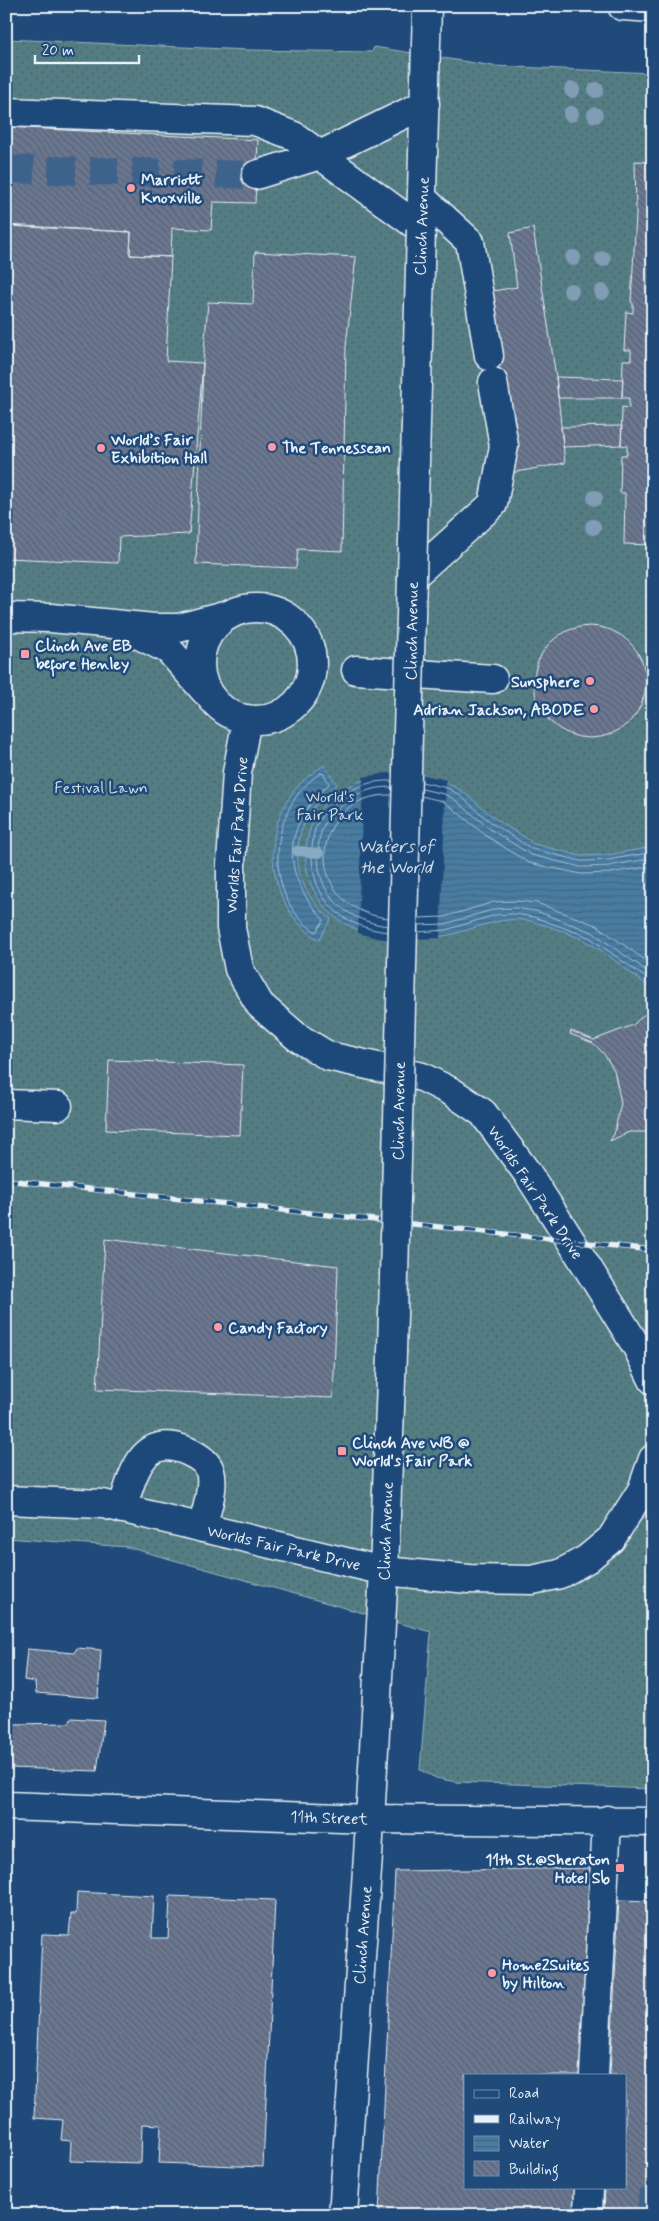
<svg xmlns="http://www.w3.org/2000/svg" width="659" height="2221" font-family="Mynerve,sans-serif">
  <defs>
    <pattern id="grass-dots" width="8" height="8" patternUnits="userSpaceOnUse" patternTransform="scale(1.25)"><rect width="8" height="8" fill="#537c83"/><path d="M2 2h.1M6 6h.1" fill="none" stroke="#4d6569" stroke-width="1.8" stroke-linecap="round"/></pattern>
    <pattern id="water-rules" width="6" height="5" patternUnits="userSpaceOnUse" patternTransform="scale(1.25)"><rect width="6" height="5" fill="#467ca3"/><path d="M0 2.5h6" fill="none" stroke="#46657b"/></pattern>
    <pattern id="building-back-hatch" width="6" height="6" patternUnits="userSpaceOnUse" patternTransform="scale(1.25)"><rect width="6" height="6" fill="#6b7791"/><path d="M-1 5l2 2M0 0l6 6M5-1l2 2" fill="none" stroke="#5a6271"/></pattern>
  </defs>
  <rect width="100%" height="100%" fill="#1f4a7a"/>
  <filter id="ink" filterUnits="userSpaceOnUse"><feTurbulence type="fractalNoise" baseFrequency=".02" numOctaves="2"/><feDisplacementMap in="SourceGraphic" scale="10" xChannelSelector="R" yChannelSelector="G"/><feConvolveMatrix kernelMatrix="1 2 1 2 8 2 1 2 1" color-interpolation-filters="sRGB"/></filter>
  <g filter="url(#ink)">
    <path fill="url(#grass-dots)" stroke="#9eb6be" d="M6,39l242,11 124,2 2,-5 119,19 160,7v1716l-197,-7 -20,-4 -16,-8 11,-138 -304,-85 -121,-9z"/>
    <path fill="url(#water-rules)" stroke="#87abc5" d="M324,765l13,20c-49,35 -54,96 -6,134l-12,21c-44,-27 -59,-90 -34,-135 9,-18 23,-30 39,-40z
      M374,777c29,0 61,-4 86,13 14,9 25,22 39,31 11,9 25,14 35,23l47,12 26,-1 46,-8v133l-5,6c-20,-14 -40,-33 -61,-44 -14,-8 -38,-16 -53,-20 -30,-8 -56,6 -85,13 -9,2 -20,1 -30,1 -44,2 -85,-4 -106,-47 -11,-22 -9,-53 3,-73 12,-21 36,-34 58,-39z"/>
    <path fill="#1f4a7a" d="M387,773l33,1 26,6 -6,158 -47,2 -17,-2 -18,-5 5,-156z"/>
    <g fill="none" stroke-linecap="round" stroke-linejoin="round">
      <path stroke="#a7c2d6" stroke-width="1" d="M321,773l3,1 5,10c-47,43 -49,89 -5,136l-8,12c-55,-34 -48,-127 5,-159z
        M422,782l25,6 11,6 35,30 39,25 49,12 27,-1 45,-8
        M422,789l22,5 10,5 36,30 41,26 50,12 28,-1 44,-8
        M421,796l21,5 8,5 35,29 44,28 52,11 29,-1 43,-7
        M388,918c-91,-10 -78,-125 3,-123
        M418,918l26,-1 50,-15 21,-1 22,2 59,22 53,38 4,1
        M418,925l27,-1 50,-15 20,-1 21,3 56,21 55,39h6
        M388,926c-40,-5 -71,-29 -70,-72 0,-11 2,-23 8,-33 3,-4 7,-7 11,-11 15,-16 33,-23 55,-23
        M388,932c-46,-5 -77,-32 -76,-80 0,-12 2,-26 10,-36 3,-4 8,-7 11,-11 16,-17 36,-25 59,-24
        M418,932l28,-2 49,-15 20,-1 19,3 55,20 57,41 7,-1"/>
      <path stroke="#87abc5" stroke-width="10" d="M297,851l22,2"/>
    </g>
    <path fill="url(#building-back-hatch)" stroke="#e8f1f8" d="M6,127l252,13 -3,63 -42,-1 -2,28 -39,-2 -1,29 -41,-2 1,-23 -125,-7z
      M635,161l18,1v383l-29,-1 1,-51h-5l1,-38h6v-9l-6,-1 1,-38 7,1v-10h-7l1,-38h8v-10h-7l2,-38 7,1v-10l-2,-1 5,-87z
      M6,226l125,6 -1,23 41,2 -5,104 37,2 -14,171 -70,3 -1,26 -112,-5z
      M533,228l23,149 9,86 -54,10 -18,-91 -6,-90 30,-5 -7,-54z
      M255,252l101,5 -10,89 -4,205 -44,-2 -2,19 -100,-4 7,-201 5,-61 45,2z
      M556,377l67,2 -1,19h-64z
      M622,426l-1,19 -58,2 -2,-20z
      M534 682a56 56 0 1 1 112 0a56 56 0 1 1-112 0Z
      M653,1006v126h-24l-19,9 4,-7 7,-31 -7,-33 -10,-16 -11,-11 -23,-9 1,-3 23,9 39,-15z
      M109,1060l134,5 -3,70 -134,-5z
      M105,1239l233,27 -5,132 -236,-9z
      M77,1648l24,2 -3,48 -62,-5 -1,-11 -11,-2 3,-31 47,4z
      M71,1718l33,2 -7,51 -87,-3 4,-44 55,-1z
      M599,1868l-11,207h-123v112h118l-2,28h-202l16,-344z
      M77,1892l77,4 -2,42h16l2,-42 105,4 -12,267 -104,-4 2,-38 -19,-1 -1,39 -71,-2 1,-20 -10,-1 2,-20 -29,-2 8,-184 27,1 2,-21h5z
      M619,1900l34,1v314h-49l1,-28h20v-112h-15z"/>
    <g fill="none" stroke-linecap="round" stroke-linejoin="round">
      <path stroke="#3d638d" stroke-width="28" stroke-dasharray="28 14" stroke-linecap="butt" d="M6,169l250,6
        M651,2215l2,-25"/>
      <defs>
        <path id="minor" d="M6,112l249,9 39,15 127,93
          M256,175l64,-20 105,-51
          M422,198l48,44 19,114
          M421,229l6,-223
          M412,577l81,-73 11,-58 -11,-64
          M200 664a56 56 0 1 1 112 0a56 56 0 1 1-112 0Z
          M6,617l45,1 103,10h25l49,-13
          M131,631l38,19 36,41
          M356,670l137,9
          M247,719l-10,54 -6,91v64l8,41 21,36 37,32 31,19 94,21 30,15 31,21 45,61 43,67 66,106 16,33
          M6,1104l52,2
          M6,1500l97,4 281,67 85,8 63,1 28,-6 27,-15 24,-20 31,-49 11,-31
          M122,1509c11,-34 19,-77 65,-58 9,4 20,10 23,20 5,16 -4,41 -8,57
          M6,1806l364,13 283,3
          M594,2075l13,-255
          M343,2215l25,-359 16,-285 8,-218
          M588,2215l1,-28"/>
        <path id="highway" d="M622,6l31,2"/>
      </defs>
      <use href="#minor" stroke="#e8f1f8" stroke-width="31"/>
      <use href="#highway" stroke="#e8f1f8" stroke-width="31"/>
      <use href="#minor" stroke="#1f4a7a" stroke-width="28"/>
      <use href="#highway" stroke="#1f4a7a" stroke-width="28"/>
      <defs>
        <path id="rail" d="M6,1180l647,70"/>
      </defs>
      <use href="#rail" stroke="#e8f1f8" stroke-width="5.5"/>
      <use href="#rail" stroke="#1f4a7a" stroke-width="4" stroke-dasharray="11" stroke-linecap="butt"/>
      <defs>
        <path id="minor-bridge" d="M392,1353l29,-1124"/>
      </defs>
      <use href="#minor-bridge" stroke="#e8f1f8" stroke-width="31" stroke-linecap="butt"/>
      <use href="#minor-bridge" stroke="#1f4a7a" stroke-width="28"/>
    </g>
    <g fill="#819cb5">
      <circle cx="572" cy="90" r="8"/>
      <circle cx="596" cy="90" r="8"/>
      <circle cx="571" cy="114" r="8"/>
      <circle cx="595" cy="115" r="8"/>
      <circle cx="573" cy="258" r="8"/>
      <circle cx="603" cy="259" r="8"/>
      <circle cx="571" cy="291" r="8"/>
      <circle cx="602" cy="292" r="8"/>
      <circle cx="595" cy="498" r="8"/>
      <circle cx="593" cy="527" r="8"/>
    </g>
  </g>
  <g fill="#ff9aa2" stroke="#1f4a7a" stroke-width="2">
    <circle cx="131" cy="188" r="5"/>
    <circle cx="272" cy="447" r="5"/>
    <circle cx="101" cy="448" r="5"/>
    <rect x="20" y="649" width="10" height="10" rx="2.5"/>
    <circle cx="590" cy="681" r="5"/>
    <circle cx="594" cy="709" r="5"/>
    <circle cx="218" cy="1327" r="5"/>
    <rect x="337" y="1446" width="10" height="10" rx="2.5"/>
    <rect x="615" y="1863" width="10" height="10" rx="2.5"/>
    <circle cx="492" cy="1973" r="5"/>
  </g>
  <g text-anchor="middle" stroke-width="5" stroke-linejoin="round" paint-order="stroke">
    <g font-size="16" font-weight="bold" fill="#e8f1f8" stroke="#1f4a7a" text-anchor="start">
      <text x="141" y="185">Marriott<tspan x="141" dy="18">Knoxville</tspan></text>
      <text x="111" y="445">World’s Fair<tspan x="111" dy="18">Exhibition Hall</tspan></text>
      <text x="282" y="453">The Tennessean</text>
      <text x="35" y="651">Clinch Ave EB<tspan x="35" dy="18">before Henley</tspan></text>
      <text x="580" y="687" text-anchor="end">Sunsphere</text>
      <text x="584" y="715" text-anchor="end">Adrian Jackson, ABODE</text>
      <text x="228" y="1333">Candy Factory</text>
      <text x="352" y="1448">Clinch Ave WB @<tspan x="352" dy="18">World's Fair Park</tspan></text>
      <text x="610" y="1865" text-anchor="end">11th St.@Sheraton<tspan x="610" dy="18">Hotel Sb</tspan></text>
      <text x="502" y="1970">Home2Suites<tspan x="502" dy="18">by Hilton</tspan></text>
    </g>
    <g font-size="16" fill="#e8f1f8" stroke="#1f4a7a">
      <text transform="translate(421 226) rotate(-88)" y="6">Clinch Avenue</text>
      <text transform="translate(411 631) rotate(-89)" y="6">Clinch Avenue</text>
      <text transform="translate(236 835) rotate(-86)" y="6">Worlds Fair Park Drive</text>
      <text transform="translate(398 1111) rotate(-89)" y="6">Clinch Avenue</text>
      <text transform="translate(536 1192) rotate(56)" y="6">Worlds Fair Park Drive</text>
      <text transform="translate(385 1531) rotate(-88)" y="6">Clinch Avenue</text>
      <text transform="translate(284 1547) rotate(13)" y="6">Worlds Fair Park Drive</text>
      <text transform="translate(329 1817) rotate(2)" y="6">11th Street</text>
      <text transform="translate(362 1935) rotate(-86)" y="6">Clinch Avenue</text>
    </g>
    <g font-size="16" fill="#d2dfe6" stroke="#1f4a7a">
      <text x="101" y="793">Festival Lawn</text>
      <text x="330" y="802">World's<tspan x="330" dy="18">Fair Park</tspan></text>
    </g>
    <g font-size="18" font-style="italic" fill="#d0dfeb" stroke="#1f4a7a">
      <text x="396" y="852">Waters of<tspan x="396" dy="21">the World</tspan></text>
    </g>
  </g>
  <rect width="659" height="2221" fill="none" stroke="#1f4a7a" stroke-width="25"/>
  <rect x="12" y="12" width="634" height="2196" fill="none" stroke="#e8f1f8" stroke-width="2" filter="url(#ink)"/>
  <rect x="464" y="2074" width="162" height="115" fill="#1f4a7a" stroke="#6f8dac"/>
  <rect x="474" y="2090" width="25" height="8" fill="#1f4a7a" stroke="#6f8dac"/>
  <text x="509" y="2098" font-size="15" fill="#e8f1f8">Road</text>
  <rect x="474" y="2115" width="25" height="8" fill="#e8f1f8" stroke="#6f8dac"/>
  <text x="509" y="2124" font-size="15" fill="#e8f1f8">Railway</text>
  <rect x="474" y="2136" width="25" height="15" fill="url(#water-rules)" stroke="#6f8dac"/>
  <text x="509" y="2148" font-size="15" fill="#e8f1f8">Water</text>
  <rect x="474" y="2161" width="25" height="15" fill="url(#building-back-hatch)" stroke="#6f8dac"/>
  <text x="509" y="2174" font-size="15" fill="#e8f1f8">Building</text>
  <path d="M35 55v8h104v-8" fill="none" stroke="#e8f1f8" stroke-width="2.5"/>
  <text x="42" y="55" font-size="15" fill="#e8f1f8" stroke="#1f4a7a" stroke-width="4" paint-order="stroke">20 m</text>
</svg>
